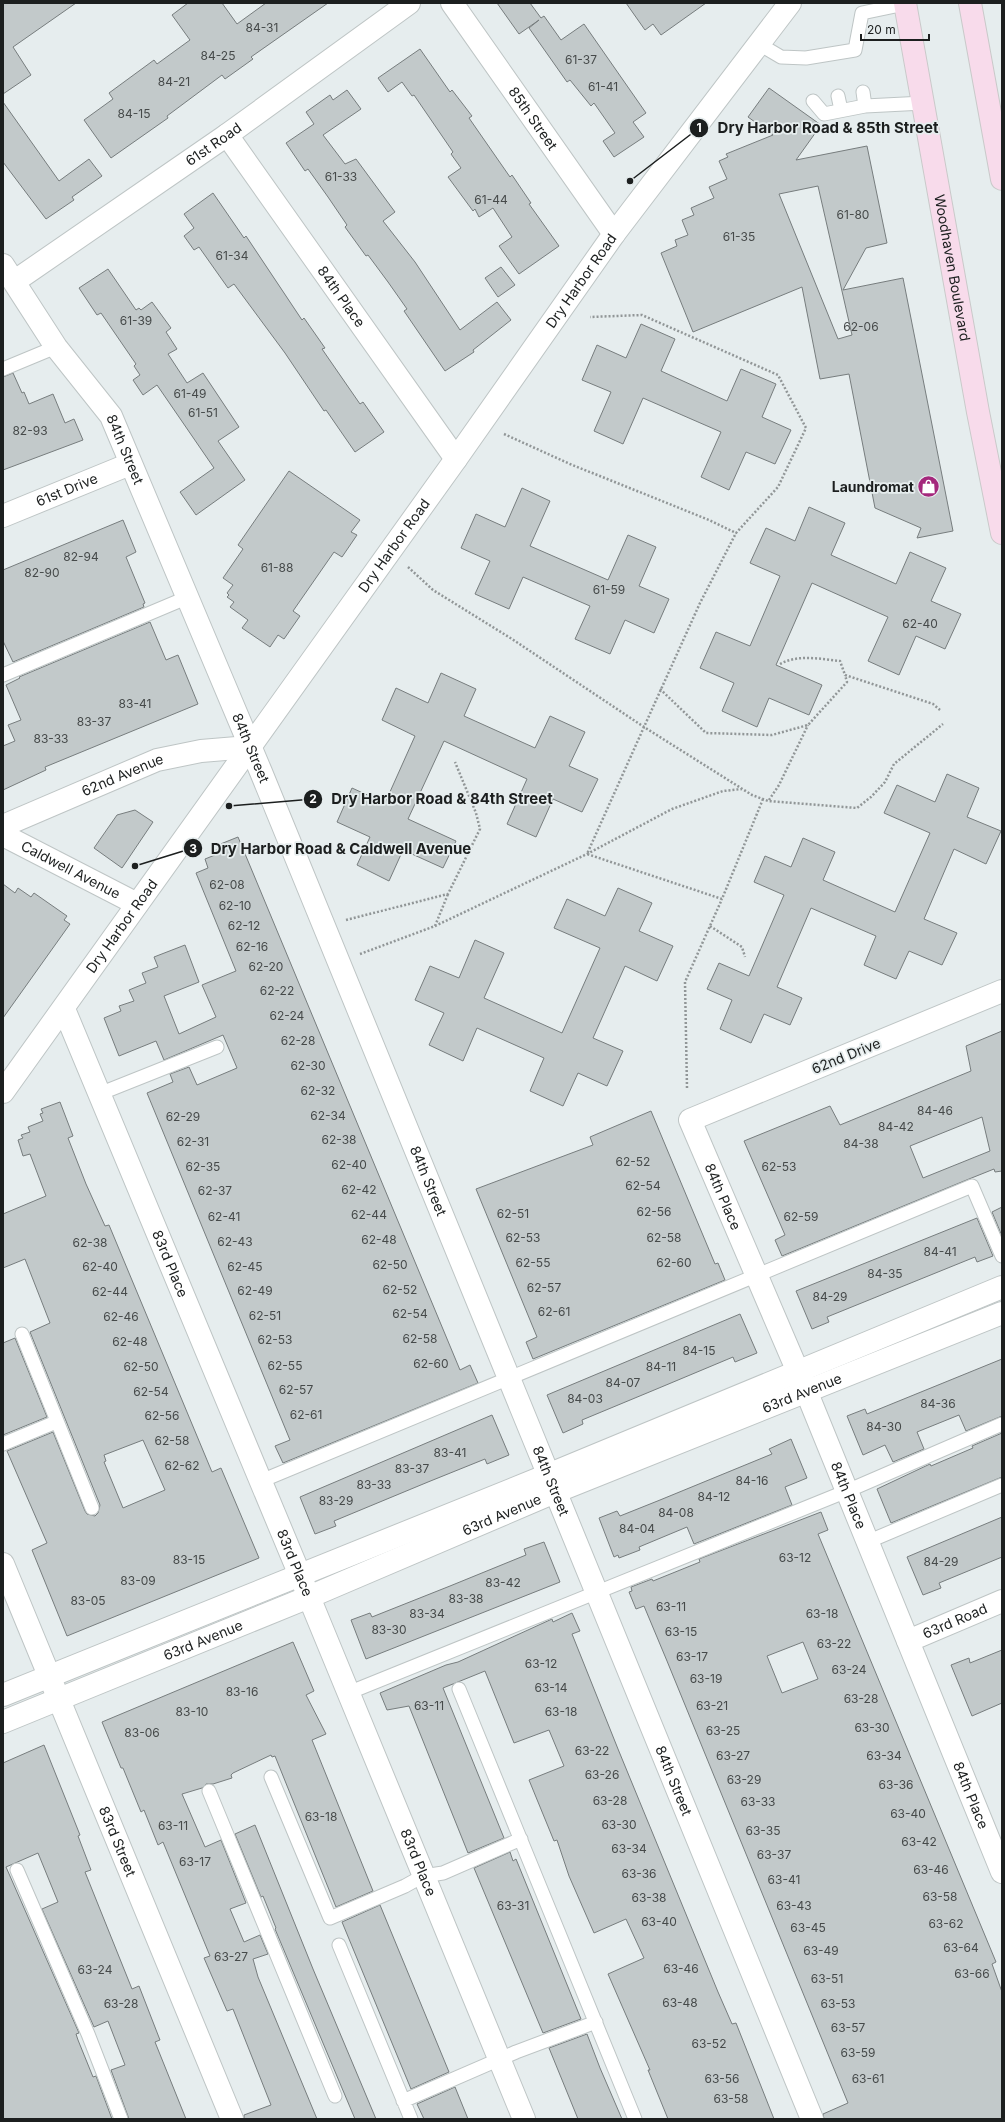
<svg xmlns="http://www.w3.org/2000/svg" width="1005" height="2122" font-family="Inter,sans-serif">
  <rect width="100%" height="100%" fill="#e6edee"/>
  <path fill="#c2c9ca" stroke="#777d7e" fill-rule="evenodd" d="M3,3h73l-63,44 18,28 -28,19z
    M188,3h34l15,21 29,-21h62l-77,54 2,2 -28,20 -3,-4 -55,41 1,2 -57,40 -27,-38 29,-21 -4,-6 45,-33 3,4 33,-24 -18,-25z
    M497,3h33l11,15 3,-2 17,24 23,-16 62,89 -13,9 11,15 -30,20 -11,-16 12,-8 -21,-30 -3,3 -21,-26 -3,2 -38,-54 10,-8 -20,14z
    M626,3h80l-45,32 -8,-11 -8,6z
    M420,49l30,43 2,-2 20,26 -3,2 41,59 2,-2 19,28 -2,1 30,42 -40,28 -20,-28 13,-9 -19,-29 -14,9 -4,-8 -2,2 -25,-34 13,-9 -10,-14 2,-2 -39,-57 -2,1 -10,-14 -14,10 -10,-14z
    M769,88l52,37 -25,35 71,-14 20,97 -21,5 -23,42 60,-12 50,253 -36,7 4,-10 -46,-20 -26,-134 -29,5 -18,-92 -109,45 -32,-79 16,-7 -2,-6 13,-5 -6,-15 12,-5 -3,-7 23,-10 -5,-11 18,-8 -8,-18 9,-4 -2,-3 47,-19 -25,-18zM818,186l34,149 -14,4 -59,-145z
    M347,90l14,19 -38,26 22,29 11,-5 39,53 -12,9 32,41 45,68 37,-28 14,18 -38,30 1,2 -29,19 -41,-60 3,-2 -19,-27 -20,-27 -2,1 -21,-29 2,-2 -19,-28 -20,-28 -3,2 -19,-28 28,-19 -8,-12 24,-17 3,5z
    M3,102l56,79 30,-22 13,17 -30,21 2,3 -28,19 -43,-57z
    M213,193l31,45 2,-2 56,84 2,-2 21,30 -3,1 38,55 3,-2 21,30 -29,20 -29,-42 -2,1 -39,-58 -51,-69 -6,4 -29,-41 -5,3 -10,-14 10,-8 -10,-14z
    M501,267l14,18 -17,12 -13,-19z
    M108,269l28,41 3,-2 2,2 11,-8 19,26 -5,4 11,17 -9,5 19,29 16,-10 36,54 -21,14 27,39 -49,35 -16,-23 34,-24 -57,-83 -14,10 -10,-15 7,-5 -6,-9 2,-2 -35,-51 -4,2 -18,-27z
    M641,324l34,15 -14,32 66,30 14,-32 35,15 -14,33 29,13 -16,34 -29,-12 -17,38 -28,-13 20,-45 -78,-34 -20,46 -29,-13 17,-39 -29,-12 15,-35 29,13z
    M13,373l9,20 2,-1 5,12 24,-10 12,29 9,-4 9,21 -80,30v-93z
    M289,471l71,49 -9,12 6,3 -15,22 -8,-5 -41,59 7,5 -16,23 -6,-4 -8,12 -28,-19 6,-8 -18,-13 4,-5 -7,-5 2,-2 -2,-2 6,-8 -10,-7 20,-29 -5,-4z
    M522,488l28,13 -20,45 78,34 20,-45 28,12 -17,39 30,13 -15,34 -29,-13 -15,34 -35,-15 15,-33 -67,-29 -14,32 -34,-15 15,-33 -29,-13 15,-34 29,13z
    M809,507l36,16 -14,32 65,29 14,-32 36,16 -15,33 30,13 -16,35 -29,-13 -17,39 -31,-14 20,-44 -76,-34 -36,82 46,20 -13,30 -40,-17 -12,29 -35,-16 12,-28 -34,-15 16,-36 34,14 30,-70 -30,-13 16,-35 29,13z
    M123,520l13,32 -10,5 19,46 -2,1 1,3 -131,55 -10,-21v-71z
    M150,622l16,38 12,-5 20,49 -153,63 1,3 -43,20v-44l12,-5 -7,-16 13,-5 -15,-35 14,-7 -1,-1z
    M441,673l35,16 -12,27 71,32 15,-32 35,16 -16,34 29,13 -16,33 -29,-13 -17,38 -29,-13 20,-45 -83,-38 -36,78 48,22 -13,27 -40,-18 -14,31 -32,-16 13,-28 -33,-15 15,-34 33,15 30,-67 -33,-16 14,-32 32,15z
    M947,774l32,14 -12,29 34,14 -15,33 -32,-15 -30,70 33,14 -15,32 -33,-14 -13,28 -32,-14 12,-29 -65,-28 -34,79 25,11 -12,27 -26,-11 -13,29 -31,-14 12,-29 -25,-11 12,-26 30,13 35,-81 -30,-13 11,-26 26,11 12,-29 32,14 -12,28 72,32 35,-79 -46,-20 13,-28 38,17z
    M135,810l18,12 -31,46 -28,-20 23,-33z
    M238,837l222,533 10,-5 8,18 -195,80 -8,-17 15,-6 -143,-347 26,-11 -3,-8 19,-7 8,18 40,-17 -14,-33 -59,25 -8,-19 -37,15 -15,-38 17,-7 -2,-5 15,-5 -5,-11 17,-7 -4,-10 16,-6 -4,-10 31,-12 14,37 -35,14 15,38 37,-17 -14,-32 34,-14 -40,-98 12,-5 -3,-9 10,-4 -2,-4 7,-2 -2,-4z
    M3,884l12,9 3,-5 13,9 3,-4 33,23 -3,4 6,4 -67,94z
    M618,888l34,15 -13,28 34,15 -16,35 -32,-15 -32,72 30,13 -16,35 -29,-13 -15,33 -33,-15 14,-33 -67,-30 -14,33 -34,-16 15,-32 -29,-13 15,-34 29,12 16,-38 29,13 -20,45 78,35 38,-85 -46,-20 13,-29 38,17z
    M1002,1031v140l-7,1 -1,-3 -25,10 -187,77 -7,-16 10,-5 -41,-94 86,-35 10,19 131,-54 -5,-25zM982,1117l8,34 -67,27 -13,-32z
    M60,1102l13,34 -5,2 18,46 19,42 4,-1 103,247 9,-4 38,90 -192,78 -35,-86 15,-7 -40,-92 46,-19 32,79 2,3 8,2 3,-3 2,-8 -70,-173 20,-9 -25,-64 -22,9v-54l43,-18 -16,-42 -7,2 -5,-16 5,-2 -2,-3 9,-3 -2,-5 15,-6 -3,-7 3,-1 -2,-4zM143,1440l22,50 -42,18 -19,-46 2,-1 -2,-6z
    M651,1111l64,153 3,-1 7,17 -192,79 -7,-17 11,-5 -61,-148 117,-44 -3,-8z
    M1002,1207v29l-10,-24z
    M977,1218l16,38 -16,6 -2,-5 -148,60 2,5 -17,7 -16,-38z
    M740,1314l17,39 -22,9 -2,-5 -74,31 -77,32 1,4 -20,9 -16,-38z
    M15,1338l32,79 -44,18v-92z
    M1002,1359v57l-36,15 -7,-16 -42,17 7,17 -31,13 -8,-17 -22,10 -16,-39 18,-7 2,5z
    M492,1415l17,40 -22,9 -2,-5 -57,23 -94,39 2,5 -21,8 -15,-37z
    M1002,1433v44l-111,46 -14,-34 53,-25 1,2 42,-18 -1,-2z
    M791,1439l16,39 -22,9 7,18 -98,39 -7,-17 -48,20 1,3 -21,8 -1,-3 -4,2 -15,-39 18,-7 3,5 40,-16 112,-46 -3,-5z
    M821,1512l7,18 -10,4 178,428 -4,2 10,28v127h-178l-1,-5 25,-11 -181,-442 -23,-55 -8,3 -7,-17 3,-1 -1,-4 21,-8 1,2 47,-19 -1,-3zM803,1642l15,37 -36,14 -15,-37z
    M1002,1517v40l-63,26 2,5 -18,7 -16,-38z
    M544,1542l16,40 -194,77 -15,-39 19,-7 2,4 78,-31 76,-31 -2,-6z
    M572,1613l8,18 -8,3 46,115 100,243 14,32 4,-1 38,96h-106l-20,-49h2l-42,-96 36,-16 -18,-39 -32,14 -25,-57 -12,-36 -3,1 -25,-61 35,-14 -15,-36 -35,13 -29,-72 -42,17 61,150 -36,15 -59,-147 -22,4 -7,-17 66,-28 12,-3 94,-43 1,3z
    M293,1642l21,49 -8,4 20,39 -14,6 61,151 -37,16 -61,-151 -3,1 -1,-2 -38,18 -2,2 1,3 -19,6h-7l-4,4 -20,6 23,53 16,-7 25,63 -16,6 14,33 16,-7 8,19 -15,5 5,18 59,142h-73v-4l27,-10 -38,-96 -6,2 -23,-53 6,-2 -47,-114 -5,3 -14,-35 -3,2 -18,-44h-2l-19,-46z
    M1002,1650v53l-30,13 -21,-51 18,-7 1,5z
    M44,1745l36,90 -2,1 13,34 -6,2 47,117 7,-3 21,54 -5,2 31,77h-57l-18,-49 14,-5 -17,-44 -14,6 -52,-118 16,-7 -20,-49 -32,14 73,166 -3,1 2,6 15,37 3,-1 16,43h-109v-356z
    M255,1825l58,144 63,150h-21l-80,-190 1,-1 -13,-32 -2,1 -26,-63z
    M510,1852l3,9 3,-2 65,160 -38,14 -69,-165z
    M380,1905l69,167 -38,17 -69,-167z
    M587,2034l13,34 22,51h-44l-29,-71z
    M455,2087l13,32h-44l-7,-15z"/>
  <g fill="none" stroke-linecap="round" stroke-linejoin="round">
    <defs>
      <path id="service" d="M759,44l22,13 25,1 49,-8 7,-37 43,-9
        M863,92l2,14
        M838,96l3,14
        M813,101l11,13 41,-8 59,-3
        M3,369l53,-22
        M3,675l183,-77
        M99,1094l118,-47
        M22,1334l70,174
        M3,1444l53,-22
        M261,1481l711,-295 30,70
        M867,1542l135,-57
        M459,1689l176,430
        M348,1693l499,-202 155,-67
        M271,1777l59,141 75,-32 18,-10 20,-3 78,-34
        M209,1791l126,305
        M17,1870l71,164 33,85
        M339,1945l72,174
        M403,2101l113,-49 80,-30"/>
      <g id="minor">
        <path id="s1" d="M452,3l162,231"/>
        <path id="s2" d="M227,135l229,324"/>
        <path id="s3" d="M3,265l53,82 55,69 150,356 551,1347"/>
        <path id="s4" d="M15,281l212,-146 182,-132"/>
        <path id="s5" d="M3,516l127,-52"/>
        <path id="s6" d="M3,826l154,-66 44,-9 48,-4"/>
        <path id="s7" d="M3,835l134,69"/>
        <path id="s8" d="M1002,991l-312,129 117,273 195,479"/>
        <path id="s9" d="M64,1009l245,588 215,522"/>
        <path id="s10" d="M3,1092l453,-633 158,-225 176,-231"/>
        <path id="s11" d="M3,1564l229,555"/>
        <path id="s12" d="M908,1641l94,-40"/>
        <path d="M3,1695l545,-220 454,-188"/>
        <path id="s13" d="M3,1722l306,-125 246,-105 447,-179"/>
      </g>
      <g id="primary">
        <path id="s14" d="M905,3l73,409 24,121"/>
        <path d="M970,3l32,176"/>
      </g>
    </defs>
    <use href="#service" stroke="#bec5c5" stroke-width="15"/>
    <use href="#minor" stroke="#bec5c5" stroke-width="24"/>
    <use href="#primary" stroke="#c9c9c9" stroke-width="24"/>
    <path stroke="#919697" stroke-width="2.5" stroke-dasharray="2 2" stroke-linecap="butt" d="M504,434l66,30 139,56 27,13 42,-46 28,-59 -28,-53 -136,-60 -52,2
      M408,567l25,23 79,49 132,88 56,-124 36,-70
      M780,664c18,-10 41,-5 60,-3l5,14 88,29 7,6
      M660,689l46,44 66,2 36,-10 39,-43 -2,-7
      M763,799l-41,100 -135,-45 57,-127 108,68 16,6 89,7 14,-11 14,-15 9,-18 49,-40
      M769,800l10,-15 29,-60
      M346,920l102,-26 32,-65 -4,-16 -21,-51
      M435,926l13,-32
      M710,926l32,21 3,10
      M360,954l75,-28 152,-72 85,-45 51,-18 19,-2
      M687,1088l-2,-106 37,-83"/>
    <use href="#service" stroke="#fff" stroke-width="13"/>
    <use href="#minor" stroke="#fff" stroke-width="22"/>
    <use href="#primary" stroke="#f8dbeb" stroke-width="22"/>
  </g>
  <defs>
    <symbol id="shop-disc" viewBox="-11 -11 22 22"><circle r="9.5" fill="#a4287c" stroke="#e6edee"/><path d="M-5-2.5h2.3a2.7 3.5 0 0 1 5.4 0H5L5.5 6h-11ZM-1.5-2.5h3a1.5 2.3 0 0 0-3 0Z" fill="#fff"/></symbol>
  </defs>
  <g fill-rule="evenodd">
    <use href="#shop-disc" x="916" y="474" width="25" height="25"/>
  </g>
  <g text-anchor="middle" stroke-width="3.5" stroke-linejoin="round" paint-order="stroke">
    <g font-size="12" fill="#464a4a">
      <text x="262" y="32">84-31</text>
      <text x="218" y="60">84-25</text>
      <text x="581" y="64">61-37</text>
      <text x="174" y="86">84-21</text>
      <text x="603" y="91">61-41</text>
      <text x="134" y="118">84-15</text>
      <text x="341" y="181">61-33</text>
      <text x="491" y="204">61-44</text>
      <text x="853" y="219">61-80</text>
      <text x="739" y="241">61-35</text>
      <text x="232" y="260">61-34</text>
      <text x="136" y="325">61-39</text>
      <text x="861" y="331">62-06</text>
      <text x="190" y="398">61-49</text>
      <text x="203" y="417">61-51</text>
      <text x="30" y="435">82-93</text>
      <text x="81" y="561">82-94</text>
      <text x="277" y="572">61-88</text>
      <text x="42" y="577">82-90</text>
      <text x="609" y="594">61-59</text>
      <text x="920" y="628">62-40</text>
      <text x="135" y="708">83-41</text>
      <text x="94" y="726">83-37</text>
      <text x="51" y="743">83-33</text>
      <text x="227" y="889">62-08</text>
      <text x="235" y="910">62-10</text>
      <text x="244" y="930">62-12</text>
      <text x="252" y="951">62-16</text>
      <text x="266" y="971">62-20</text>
      <text x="277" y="995">62-22</text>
      <text x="287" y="1020">62-24</text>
      <text x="298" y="1045">62-28</text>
      <text x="308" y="1070">62-30</text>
      <text x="318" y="1095">62-32</text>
      <text x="935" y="1115">84-46</text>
      <text x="328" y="1120">62-34</text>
      <text x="183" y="1121">62-29</text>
      <text x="896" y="1131">84-42</text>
      <text x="339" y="1144">62-38</text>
      <text x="193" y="1146">62-31</text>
      <text x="861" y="1148">84-38</text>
      <text x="633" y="1166">62-52</text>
      <text x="349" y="1169">62-40</text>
      <text x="203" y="1171">62-35</text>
      <text x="779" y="1171">62-53</text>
      <text x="643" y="1190">62-54</text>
      <text x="359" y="1194">62-42</text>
      <text x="215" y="1195">62-37</text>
      <text x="654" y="1216">62-56</text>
      <text x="513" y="1218">62-51</text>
      <text x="369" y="1219">62-44</text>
      <text x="224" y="1221">62-41</text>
      <text x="801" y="1221">62-59</text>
      <text x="523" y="1242">62-53</text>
      <text x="664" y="1242">62-58</text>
      <text x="379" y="1244">62-48</text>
      <text x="235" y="1246">62-43</text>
      <text x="90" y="1247">62-38</text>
      <text x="940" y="1256">84-41</text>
      <text x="533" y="1267">62-55</text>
      <text x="674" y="1267">62-60</text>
      <text x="390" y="1269">62-50</text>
      <text x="100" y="1271">62-40</text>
      <text x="245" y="1271">62-45</text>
      <text x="885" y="1278">84-35</text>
      <text x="544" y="1292">62-57</text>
      <text x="400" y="1294">62-52</text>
      <text x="255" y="1295">62-49</text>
      <text x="110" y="1296">62-44</text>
      <text x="830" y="1301">84-29</text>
      <text x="554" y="1316">62-61</text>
      <text x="410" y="1318">62-54</text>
      <text x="265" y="1320">62-51</text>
      <text x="121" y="1321">62-46</text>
      <text x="420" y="1343">62-58</text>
      <text x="275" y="1344">62-53</text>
      <text x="130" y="1346">62-48</text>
      <text x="699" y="1355">84-15</text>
      <text x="431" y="1368">62-60</text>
      <text x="285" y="1370">62-55</text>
      <text x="141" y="1371">62-50</text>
      <text x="661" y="1371">84-11</text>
      <text x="623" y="1387">84-07</text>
      <text x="296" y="1394">62-57</text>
      <text x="151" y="1396">62-54</text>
      <text x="585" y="1403">84-03</text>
      <text x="938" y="1408">84-36</text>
      <text x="306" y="1419">62-61</text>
      <text x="162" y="1420">62-56</text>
      <text x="884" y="1431">84-30</text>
      <text x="172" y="1445">62-58</text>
      <text x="450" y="1457">83-41</text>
      <text x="182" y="1470">62-62</text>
      <text x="412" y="1473">83-37</text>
      <text x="752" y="1485">84-16</text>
      <text x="374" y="1489">83-33</text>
      <text x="714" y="1501">84-12</text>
      <text x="336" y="1505">83-29</text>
      <text x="676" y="1517">84-08</text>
      <text x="637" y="1533">84-04</text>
      <text x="795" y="1562">63-12</text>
      <text x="189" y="1564">83-15</text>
      <text x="941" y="1566">84-29</text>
      <text x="138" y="1585">83-09</text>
      <text x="503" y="1587">83-42</text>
      <text x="466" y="1603">83-38</text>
      <text x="88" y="1605">83-05</text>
      <text x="671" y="1611">63-11</text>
      <text x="427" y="1618">83-34</text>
      <text x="822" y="1618">63-18</text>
      <text x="389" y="1634">83-30</text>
      <text x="681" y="1636">63-15</text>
      <text x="834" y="1648">63-22</text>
      <text x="692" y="1661">63-17</text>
      <text x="541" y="1668">63-12</text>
      <text x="849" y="1674">63-24</text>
      <text x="706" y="1683">63-19</text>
      <text x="551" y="1692">63-14</text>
      <text x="242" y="1696">83-16</text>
      <text x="861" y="1703">63-28</text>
      <text x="429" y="1710">63-11</text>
      <text x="712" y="1710">63-21</text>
      <text x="192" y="1716">83-10</text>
      <text x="561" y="1716">63-18</text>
      <text x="872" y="1732">63-30</text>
      <text x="723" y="1735">63-25</text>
      <text x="142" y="1737">83-06</text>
      <text x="592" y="1755">63-22</text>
      <text x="733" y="1760">63-27</text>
      <text x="884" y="1760">63-34</text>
      <text x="602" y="1779">63-26</text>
      <text x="744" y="1784">63-29</text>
      <text x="896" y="1789">63-36</text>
      <text x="610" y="1805">63-28</text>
      <text x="758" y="1806">63-33</text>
      <text x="908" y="1818">63-40</text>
      <text x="321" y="1821">63-18</text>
      <text x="619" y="1829">63-30</text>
      <text x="173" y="1830">63-11</text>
      <text x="763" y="1835">63-35</text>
      <text x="919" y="1846">63-42</text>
      <text x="629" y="1853">63-34</text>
      <text x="774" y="1859">63-37</text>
      <text x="195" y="1866">63-17</text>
      <text x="931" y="1874">63-46</text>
      <text x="639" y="1878">63-36</text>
      <text x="784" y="1884">63-41</text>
      <text x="940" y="1901">63-58</text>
      <text x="649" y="1902">63-38</text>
      <text x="513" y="1910">63-31</text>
      <text x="794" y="1910">63-43</text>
      <text x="659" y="1926">63-40</text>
      <text x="946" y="1928">63-62</text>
      <text x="808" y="1932">63-45</text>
      <text x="961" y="1952">63-64</text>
      <text x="821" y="1955">63-49</text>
      <text x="231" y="1961">63-27</text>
      <text x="681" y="1973">63-46</text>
      <text x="95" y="1974">63-24</text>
      <text x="972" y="1978">63-66</text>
      <text x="827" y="1983">63-51</text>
      <text x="680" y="2007">63-48</text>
      <text x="121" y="2008">63-28</text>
      <text x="838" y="2008">63-53</text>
      <text x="848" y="2032">63-57</text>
      <text x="709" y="2048">63-52</text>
      <text x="858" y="2057">63-59</text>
      <text x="722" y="2083">63-56</text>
      <text x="868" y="2083">63-61</text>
      <text x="731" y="2103">63-58</text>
    </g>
    <g font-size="14" fill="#1c1f1f" stroke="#e6edee">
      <text dy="5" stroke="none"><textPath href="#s1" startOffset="141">85th Street</textPath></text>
      <text dy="5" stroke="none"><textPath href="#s4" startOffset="241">61st Road</textPath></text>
      <text dy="5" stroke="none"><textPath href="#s14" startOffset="269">Woodhaven Boulevard</textPath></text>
      <text dy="5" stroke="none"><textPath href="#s10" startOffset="996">Dry Harbor Road</textPath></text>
      <text dy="5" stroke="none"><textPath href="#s2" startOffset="198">84th Place</textPath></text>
      <text dy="5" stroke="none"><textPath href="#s3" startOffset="222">84th Street</textPath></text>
      <text dy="5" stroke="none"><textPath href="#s5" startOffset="69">61st Drive</textPath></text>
      <text dy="5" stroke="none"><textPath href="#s10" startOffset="672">Dry Harbor Road</textPath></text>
      <text dy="5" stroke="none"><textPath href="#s3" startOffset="546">84th Street</textPath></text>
      <text dy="5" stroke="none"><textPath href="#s6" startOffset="130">62nd Avenue</textPath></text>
      <text dy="5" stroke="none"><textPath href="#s7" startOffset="76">Caldwell Avenue</textPath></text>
      <text dy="5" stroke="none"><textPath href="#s10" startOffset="204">Dry Harbor Road</textPath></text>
      <text transform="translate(846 1056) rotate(-22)" y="5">62nd Drive</text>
      <text dy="5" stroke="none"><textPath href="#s3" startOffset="1014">84th Street</textPath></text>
      <text dy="5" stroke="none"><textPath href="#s8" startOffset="421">84th Place</textPath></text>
      <text dy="5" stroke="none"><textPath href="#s9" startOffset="276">83rd Place</textPath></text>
      <text dy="5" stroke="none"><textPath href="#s13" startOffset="864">63rd Avenue</textPath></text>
      <text dy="5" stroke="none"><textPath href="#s3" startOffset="1338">84th Street</textPath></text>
      <text dy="5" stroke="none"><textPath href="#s8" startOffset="745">84th Place</textPath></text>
      <text dy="5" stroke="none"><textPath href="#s13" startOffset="540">63rd Avenue</textPath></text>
      <text dy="5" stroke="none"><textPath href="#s9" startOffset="600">83rd Place</textPath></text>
      <text dy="5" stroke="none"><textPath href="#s12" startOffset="51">63rd Road</textPath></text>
      <text dy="5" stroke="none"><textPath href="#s13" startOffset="216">63rd Avenue</textPath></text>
      <text dy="5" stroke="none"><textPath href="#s3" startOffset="1662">84th Street</textPath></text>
      <text dy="5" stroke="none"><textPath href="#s8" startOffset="1069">84th Place</textPath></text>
      <text dy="5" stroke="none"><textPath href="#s11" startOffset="300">83rd Street</textPath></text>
      <text dy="5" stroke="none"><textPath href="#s9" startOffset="924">83rd Place</textPath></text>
    </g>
    <g font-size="14" font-weight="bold" fill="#1c1f1f" stroke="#e6edee" text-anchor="end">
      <text x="914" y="492">Laundromat</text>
    </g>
  </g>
  <path fill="none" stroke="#1c1f1f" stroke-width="1.5" d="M630 181L699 128M229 806L313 799M135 866L193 848"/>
  <g fill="#1c1f1f" stroke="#e6edee" stroke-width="1.5">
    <circle cx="630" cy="181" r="4"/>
    <circle cx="229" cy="806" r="4"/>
    <circle cx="135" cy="866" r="4"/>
    <circle cx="699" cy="128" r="10"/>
    <circle cx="313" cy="799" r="10"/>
    <circle cx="193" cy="848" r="10"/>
  </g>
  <g font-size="12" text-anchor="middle" font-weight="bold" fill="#fff">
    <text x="699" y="132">1</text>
    <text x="313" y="803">2</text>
    <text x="193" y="853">3</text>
  </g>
  <g font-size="15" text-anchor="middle" font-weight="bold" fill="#1c1f1f" stroke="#e6edee" stroke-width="3.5" stroke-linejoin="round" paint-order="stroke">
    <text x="828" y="133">Dry Harbor Road &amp; 85th Street</text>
    <text x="442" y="804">Dry Harbor Road &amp; 84th Street</text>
    <text x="341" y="854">Dry Harbor Road &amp; Caldwell Avenue</text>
  </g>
  <rect width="1005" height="2122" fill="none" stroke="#1c1f1f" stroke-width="8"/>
  <path d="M861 34v6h68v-6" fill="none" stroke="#1c1f1f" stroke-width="2"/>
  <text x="867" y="34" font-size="12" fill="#1c1f1f" stroke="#e6edee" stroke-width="3" paint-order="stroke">20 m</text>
</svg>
